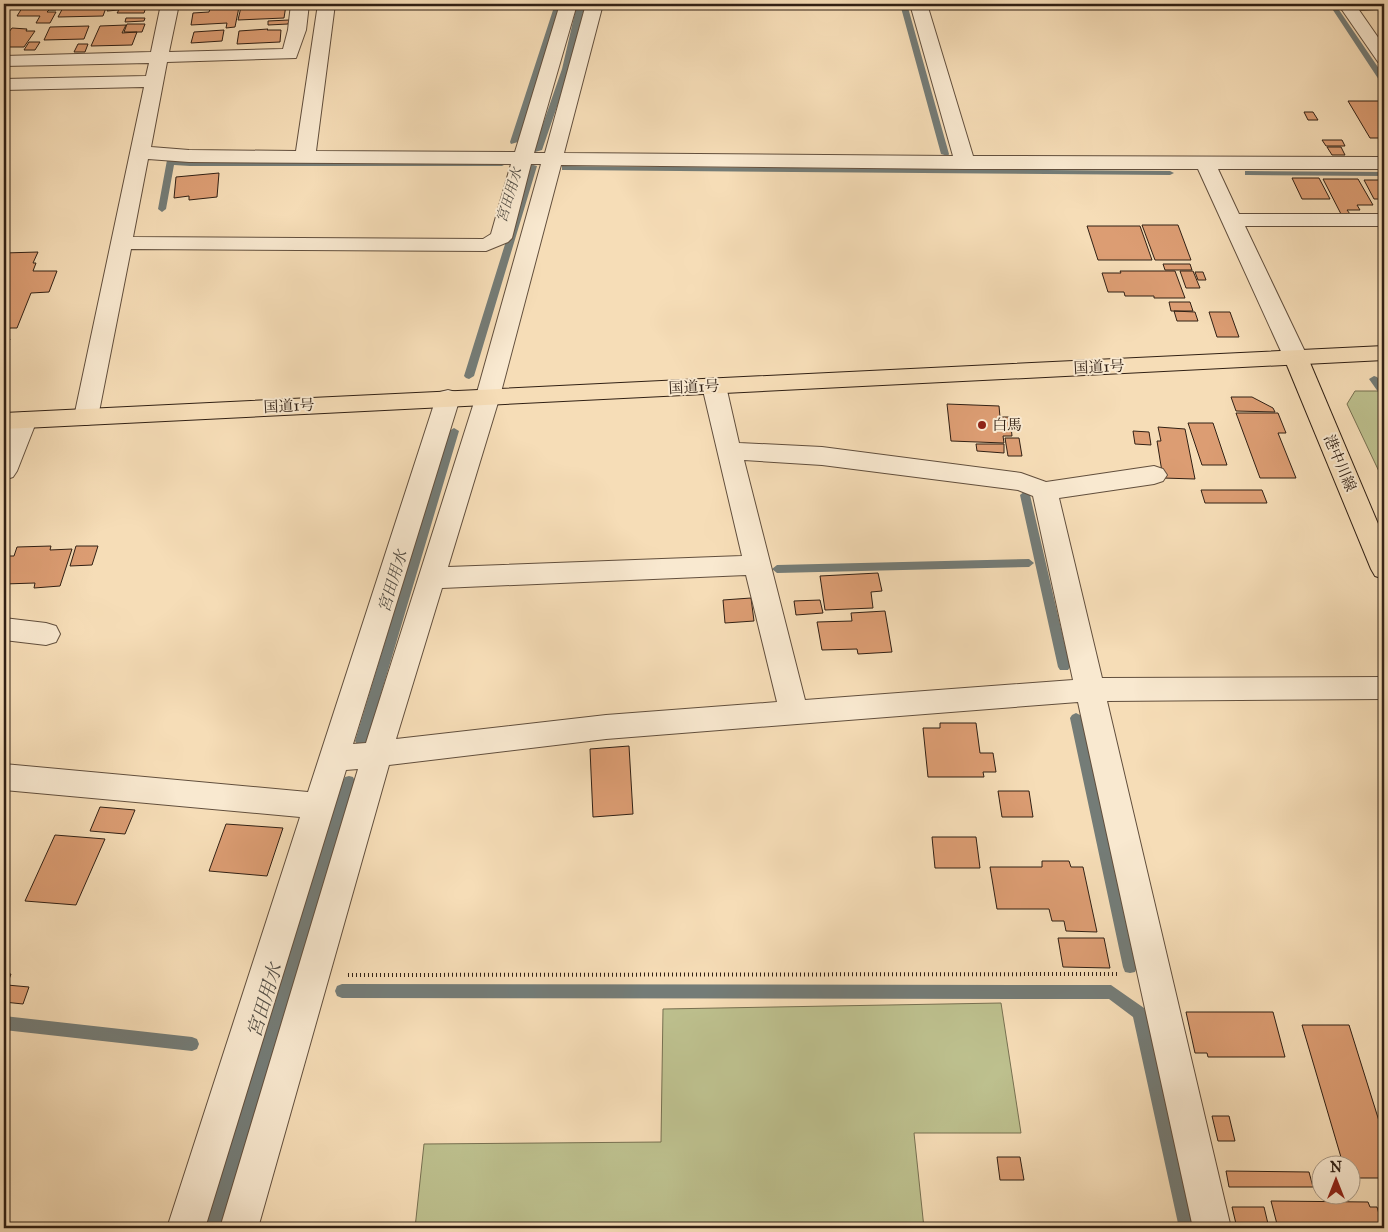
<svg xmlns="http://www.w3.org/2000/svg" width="1388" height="1232" font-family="'IM FELL Great Primer','Noto Serif JP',serif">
  <rect width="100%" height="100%" fill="#f6ddb7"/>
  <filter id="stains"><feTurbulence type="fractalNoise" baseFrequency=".004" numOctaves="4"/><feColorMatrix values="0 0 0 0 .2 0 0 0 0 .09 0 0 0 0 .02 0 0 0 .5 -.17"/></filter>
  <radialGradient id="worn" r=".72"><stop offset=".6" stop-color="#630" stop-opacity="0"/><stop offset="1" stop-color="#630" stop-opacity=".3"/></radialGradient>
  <path fill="#bdc08e" stroke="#777051" d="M1355,391h24l5,8v83l-37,-78z
    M1001,1003l20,130h-107l10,95h-509l9,-84 237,-2 2,-133z"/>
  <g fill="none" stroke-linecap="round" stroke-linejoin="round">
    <path fill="#747c77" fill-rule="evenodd" d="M555,4h8l-45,138 -7,2 -1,-2z
      M577,4h8l-15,65 -28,81 -7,2 -1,-2 28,-81z
      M900,4h7l42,150 -1,2 -7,-2z
      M1329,4h6l49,72v7h-3z
      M167,160l335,2 4,2 -4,2h-312l-16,-1 -8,44 -4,3 -4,-3z
      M530,164l7,2 -63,210 -5,3 -3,-1 -2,-2z
      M562,166l608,5 4,2 -4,2 -605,-5h-3z
      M1245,171l139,1v4l-136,-1h-3z
      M1374,376l3,1 7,10v10l-3,-1 -12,-17z
      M454,428l5,3 -92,310 -2,4 -4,1 -4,-1 -2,-4 94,-310z
      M1025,491l5,4 40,172 -2,3h-8l-2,-3 -38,-172z
      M1029,559l5,4 -5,4 -252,6 -5,-4 5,-4z
      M1076,713l4,2 2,3 55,249 -2,5 -5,1 -5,-1 -2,-5 -53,-249 2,-3z
      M349,776l4,1 2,4 -135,447h-16l139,-447 2,-4z
      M342,984l769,1 33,23 2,5 49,215h-16l-46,-211 -24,-18 -767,-1 -5,-2 -2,-5 2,-5z
      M4,1016l188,21 5,2 2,5 -2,5 -5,2 -188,-21z"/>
  </g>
  <path fill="#dc9d73" stroke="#312014" d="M60,4l-4,6h-7l-2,2h9l-6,11h-14l4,-7h-23l7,-11z
    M65,4h30l-1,2 13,-1 -4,11 -45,1z
    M110,4h37l-3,9h-27l2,-3 -12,1z
    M273,5h13l-2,13 -46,2 3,-13z
    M239,7l-4,20 -9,1 1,-5 -36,2 2,-12 16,-1 1,-3z
    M126,18h19l-1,3 -19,1z
    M289,20l-1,4 -20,1v-4z
    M127,24h18l-3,8h-18z
    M126,25l-4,8 15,-1 -5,13 -41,1 9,-20z
    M89,26l-5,13 -40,1 6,-13z
    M12,28l15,1 -1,2h9l-11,16h-20v-15h5z
    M268,29l-1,1h14l-1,12 -43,2 2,-13z
    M224,30l-2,11 -31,2 3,-11z
    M29,42h11l-5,8h-11z
    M78,44h10l-3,8h-11z
    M1348,101h36v37h-14z
    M1304,112h9l5,8h-10z
    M1322,140h20l3,6h-19z
    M1327,147h14l4,8h-13z
    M219,173l-2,24 -28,3v-4l-15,2 2,-21z
    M1292,178h27l11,21h-28z
    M1323,179h35l15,26h-16l3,5h-13l3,4h-9z
    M1364,180h20v19h-10z
    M1142,225h36l13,35h-36z
    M1087,226h53l12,34h-54z
    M38,252l-5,11h3l-3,8h24l-8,21 -18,1 -14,35h-7l-6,12 6,-1 -6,16v-102z
    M1163,264h27l2,6h-27z
    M1120,271h55l10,27h-31v-2h-29l-1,-4h-16l-6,-19h19z
    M1180,271h13l7,17h-14z
    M1195,272h8l3,8h-8z
    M1169,302h21l3,9h-22z
    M1174,311l21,1 3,9h-21z
    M1209,312h21l9,25h-22z
    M1231,397h21l21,11 2,4 -39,-1z
    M947,404l52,2 1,11h10l2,19h-9l1,7 -53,-2z
    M1236,413h42l8,20h-8l18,45h-36z
    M1188,423h25l14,42h-25z
    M1158,427l27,2 10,50 -32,-1 -6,-37h4z
    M1133,431l16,1 2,13 -16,-1z
    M1005,438h14l3,18h-14z
    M976,444h28v9l-27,-2z
    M1201,490h61l5,13h-62z
    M51,546l-1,4 22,-1 -12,37 -26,2 1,-5 -31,1v-28h10l3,-9z
    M76,546h22l-6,19 -22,1z
    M878,573l4,18 -11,1 2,16 -48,2 -5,-34z
    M751,598l3,23 -29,2 -2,-23z
    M820,600l3,13 -27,2 -2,-14z
    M885,611l7,41 -34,2 -1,-5 -35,1 -5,-28 35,-1 -1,-8z
    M940,723h36l4,30h13l3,19h-13l1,5h-56l-5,-49h17z
    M629,746l4,68 -40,3 -3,-68z
    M998,791h31l4,26h-31z
    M100,807l35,3 -10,24 -35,-3z
    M226,824l57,4 -16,48 -58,-5z
    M55,835l50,4 -29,66 -51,-4z
    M932,837h44l4,31h-45z
    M1042,861h27l2,6h12l14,65 -31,-1 -2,-10h-12l-3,-12h-52l-7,-42h52z
    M1058,938h46l6,30 -47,-1z
    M4,974h7l-4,11 22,2 -6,17 -19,-2z
    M1186,1012h87l12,45h-77l-1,-4h-12z
    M1302,1025h47l35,112v41h-34v-14h-7z
    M1212,1116h17l6,25h-17z
    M997,1157h23l4,23h-24z
    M1226,1171l83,1 4,15h-84z
    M1271,1201l97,1 2,5h7l6,21h-105z
    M1232,1207h32l5,21h-32z"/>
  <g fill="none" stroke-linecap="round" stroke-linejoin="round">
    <defs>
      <path id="minor" d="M161,4h18l-10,48 114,-3 5,-19 3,-26h18l-3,26 -10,28 -129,4 -16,85 38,3 107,1 22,-147h17l-19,147 199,1 45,-148h17l-43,149h11l41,-149h17l-39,149 389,3 -43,-152h17l46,152 411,1v12h-166l21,45h145v12h-139l63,132 -4,5 -8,2 -8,-2 -4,-5 -86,-189h-233l-404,-4 -61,231 -52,171 294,-11 -40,-170 4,-5 8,-3 8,3 4,5 13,57 83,4 199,26 25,9 108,-16 9,3 4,6 -4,6 -9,3 -95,14 43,180 282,-1v22l-277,2 124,527h-38l-115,-526 -472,37 -217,26 -131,463h-38l138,-459 -12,1 -141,458h-38l133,-411 -296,-27v-26l304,28 128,-394 4,-6 8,-2 8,2 4,6 -107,346 13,-1 110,-347 65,-232h-10l-19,74 -4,4 -22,9 -355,-2 -33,168 -3,6 -9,2 -9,-2 -3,-6 70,-330 -140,3v-11l142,-3 3,-13 -145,3v-10l147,-4zM148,159l41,3 322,2 -20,70 -8,5 -350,-2zM744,460l78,5 196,25 15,6 40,184 -268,20zM746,575l31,127 -171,13 -210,24 46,-151z
        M1338,4h46v5l-25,1 25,36v17l-6,-1z
        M25,412l9,2 3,6 -20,51 -4,6 -9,3v-38l12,-28z
        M4,618l42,5 10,3 4,8 -4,8 -10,3 -42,-5z"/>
      <path id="major" d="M1296,351l8,2 4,5 76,180v41l-9,-3 -4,-7 -87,-211 4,-5z"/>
      <path id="highway" d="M1384,346v14l-1380,69v-16z"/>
    </defs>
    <use href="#minor" stroke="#624f3d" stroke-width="2"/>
    <use href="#major" stroke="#312014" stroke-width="2"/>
    <use href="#highway" stroke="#312014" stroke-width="2"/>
    <path stroke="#312014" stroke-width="4" stroke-dasharray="1 3" stroke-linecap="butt" d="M348,975l771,-1"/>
    <use href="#minor" fill="#f9e9d0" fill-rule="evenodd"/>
    <use href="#major" fill="#f6ddb7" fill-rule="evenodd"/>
    <use href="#highway" fill="#f6ddb7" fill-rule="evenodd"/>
  </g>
  <circle fill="#8f2418" stroke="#f9e9d0" stroke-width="2" cx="982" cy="425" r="5"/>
  <g text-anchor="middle" stroke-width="4" stroke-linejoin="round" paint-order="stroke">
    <g font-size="14" font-style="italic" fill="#534e46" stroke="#f9e9d0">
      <text transform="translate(509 195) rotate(-73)" y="5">宮田用水</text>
    </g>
    <g font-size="15" fill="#312014" stroke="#f9e9d0">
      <text transform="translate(1099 367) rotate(-3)" y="5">国道1号</text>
      <text transform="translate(694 387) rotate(-3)" y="5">国道1号</text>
      <text transform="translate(289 406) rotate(-3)" y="5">国道1号</text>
      <text transform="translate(1340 463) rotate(67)" y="5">港中川線</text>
    </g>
    <g font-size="15" fill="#312014" stroke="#f9e9d0" text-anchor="start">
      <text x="992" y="430">白馬</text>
    </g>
    <g font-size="16" font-style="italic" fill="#534e46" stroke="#f9e9d0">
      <text transform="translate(392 581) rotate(-73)" y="6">宮田用水</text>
    </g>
    <g font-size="19" font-style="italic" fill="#534e46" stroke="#f9e9d0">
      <text transform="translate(264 1000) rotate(-73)" y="7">宮田用水</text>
    </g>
  </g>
  <rect width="1388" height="1232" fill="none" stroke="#f6ddb7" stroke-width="20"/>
  <rect x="5" y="5" width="1378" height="1222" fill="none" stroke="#312014" stroke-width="2.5"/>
  <rect x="10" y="10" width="1368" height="1212" fill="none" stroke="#312014"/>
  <g transform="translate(1336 1180)"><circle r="24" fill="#f9e9d0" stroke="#a99985"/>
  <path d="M0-4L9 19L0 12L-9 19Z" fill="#8f2418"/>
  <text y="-8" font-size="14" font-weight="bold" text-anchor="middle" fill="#312014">N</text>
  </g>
  <rect width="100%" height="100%" filter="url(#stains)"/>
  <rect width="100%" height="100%" fill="url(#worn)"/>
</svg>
